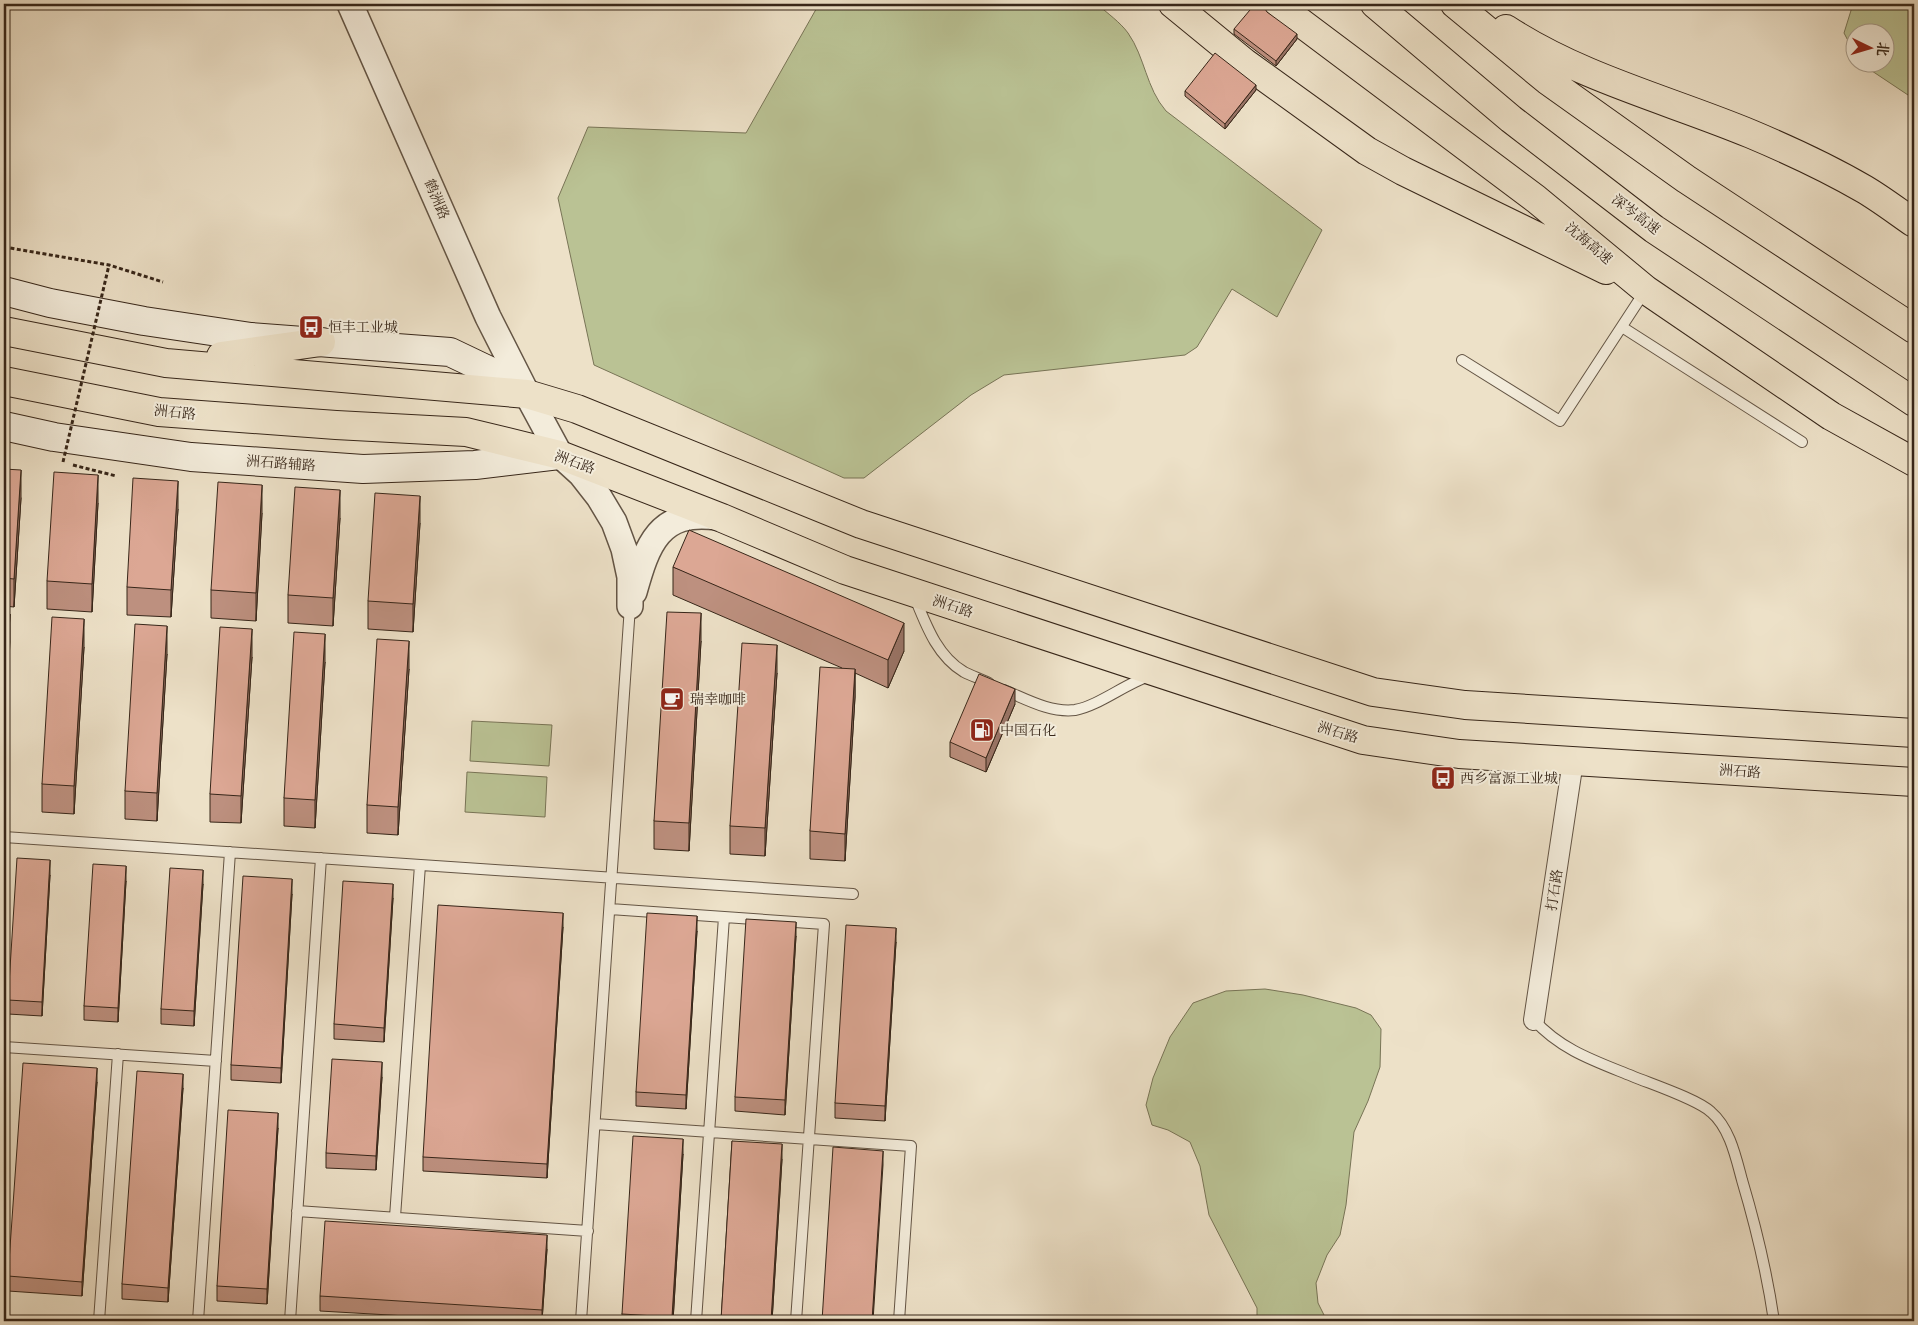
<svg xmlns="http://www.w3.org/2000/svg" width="1918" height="1325" font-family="'IM FELL English','Noto Serif SC',serif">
  <rect width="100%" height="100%" fill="#ede1c8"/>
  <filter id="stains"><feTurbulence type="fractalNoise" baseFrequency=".004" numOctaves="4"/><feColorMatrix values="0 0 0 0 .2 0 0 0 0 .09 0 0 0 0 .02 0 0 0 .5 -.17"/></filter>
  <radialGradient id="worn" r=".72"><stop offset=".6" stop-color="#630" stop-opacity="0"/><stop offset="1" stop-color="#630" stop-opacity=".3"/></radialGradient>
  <path fill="#bac294" stroke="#787456" d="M819,4h278c10,9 23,18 31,29 17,24 18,55 38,78l156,119 -45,87 -45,-28 -35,58 -12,8 -181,20 -33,20 -107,83h-20l-250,-113 -36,-167 30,-71 158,6z
    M1853,4h61v95l-54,-36 26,-1v-30h-30l-1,22 -11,-21z
    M472,721l80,4 -3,41 -79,-5z
    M467,772l80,5 -2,40 -80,-5z
    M1265,989l38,6 53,13 15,7 10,14 -1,38 -12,34 -14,31 -8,73 -6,30 -13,20 -11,28 2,20 9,18h-70v-13l-48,-93 -9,-49 -10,-24 -22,-12 -16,-5 -6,-20 7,-27 17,-41 23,-34 33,-12z"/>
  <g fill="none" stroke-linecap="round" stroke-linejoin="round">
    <defs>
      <path id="service" d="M1622,327l180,115
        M1462,360l98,61 85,-130
        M915,598c11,27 22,58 49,74 8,4 17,7 25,11
        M1004,690c22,9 46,23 71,20 23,-4 50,-26 74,-34
        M4,837l849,57
        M610,909l214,15 -28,397
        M1534,1020c27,30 61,41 98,56 19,8 65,23 79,36 19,16 25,46 31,68 14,47 25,93 32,141
        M4,1047l212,14
        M595,1124l316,22 -12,175
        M297,1211l291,20
        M395,1217l25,-352
        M99,1321l19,-267
        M198,1321l32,-469
        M290,1321l31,-463
        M581,1321l49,-715
        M696,1321l28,-404"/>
      <path id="minor" d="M1534,1020l39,-259"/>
      <path id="tertiary" d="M350,4l138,313 39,77 33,61 21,19 18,23 15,25 10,27 6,28v29
        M634,592c13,-47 25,-83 83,-75"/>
      <path id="secondary" d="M4,291l46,12 94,18 107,16 199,15 44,21 33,21
        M4,426l50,11 137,20 172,12 112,-4 84,-10"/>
      <path id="primary" d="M4,331l162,32 361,31 50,15 284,115 512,168 92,13 449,28
        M221,356l100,-14
        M4,381l155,31 177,13 130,7 94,23 162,63 123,52 518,170 96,14 455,28"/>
      <path id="motorway" d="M1173,4l72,59 122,88 36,20 203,99
        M1276,4l260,195 110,91 185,126 83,46
        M1375,4l136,115 143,110 260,173
        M1455,4l92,76 139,99 228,150
        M1506,29c75,49 163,71 245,105 38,16 77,34 113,55 17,10 34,23 50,34"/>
    </defs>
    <use href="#service" stroke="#645545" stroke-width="12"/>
    <use href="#minor" stroke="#645545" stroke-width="22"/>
    <use href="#tertiary" stroke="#645545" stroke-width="28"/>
    <use href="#secondary" stroke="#372619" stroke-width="30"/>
    <use href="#primary" stroke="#372619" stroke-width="30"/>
    <use href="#motorway" stroke="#372619" stroke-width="30"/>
    <path stroke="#372619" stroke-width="3" stroke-dasharray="4 2.5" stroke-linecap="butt" d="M4,247l105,18 54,17
      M73,465l43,11"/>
    <use href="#service" stroke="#f3ecdb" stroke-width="10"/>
    <use href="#minor" stroke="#f3ecdb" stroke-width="20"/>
    <use href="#tertiary" stroke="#f3ecdb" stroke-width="25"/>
    <use href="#secondary" stroke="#f3ecdb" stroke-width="28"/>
    <use href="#primary" stroke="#ede1c8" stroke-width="28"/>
    <use href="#motorway" stroke="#ede1c8" stroke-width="28"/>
    <path stroke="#372619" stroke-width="3" stroke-dasharray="4 2.5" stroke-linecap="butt" d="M63,462l46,-197"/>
  </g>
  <path fill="#bd907f" stroke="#372619" d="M1267,12l30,27 -21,27 -42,-32v-5z
    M1256,90l-31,39 -40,-33v-5z
    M4,469l17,29 -7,109 -10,-1z
    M98,503l-6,109 -45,-3v-28z
    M178,509l-7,108 -44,-2v-28z
    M262,513l-6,108 -45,-3v-28z
    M340,518l-7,108 -45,-3v-28z
    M420,523l-7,109 -45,-3v-28z
    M673,567l231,84 -16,37 -33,-15v24l-10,164 -35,-2v-28l32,-163 -169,-73z
    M701,641l-12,210 -35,-2v-28z
    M84,647l-10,167 -32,-2v-28z
    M167,654l-10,167 -32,-2v-28z
    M252,657l-11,166 -31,-1v-28z
    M325,662l-10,166 -31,-2v-28z
    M409,669l-11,166 -31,-2v-28z
    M777,673l-12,183 -35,-2v-28z
    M1015,704l-29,68 -36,-15v-15z
    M50,875l-8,141 -34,-2v-14z
    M126,881l-8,141 -34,-2v-14z
    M203,884l-9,142 -33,-2v-15z
    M292,894l-11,189 -50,-3v-15z
    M393,898l-9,144 -50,-3v-15z
    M563,927l-16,251 -124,-7v-14z
    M697,931l-11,178 -50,-3v-14z
    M796,936l-11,179 -50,-4v-14z
    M896,942l-11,179 -50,-3v-15z
    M382,1077l-6,93 -50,-2v-15z
    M97,1082l-15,214 -74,-5v-15z
    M183,1088l-15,214 -46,-3v-15z
    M278,1128l-11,176 -50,-3v-15z
    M732,1141l50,18 -10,162h-51z
    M683,1154l-10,167h-51v-7z
    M547,1249l-5,72h-48l-174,-10v-15z"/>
  <path fill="#9a7568" stroke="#372619" d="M1297,34v5l-21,27v-5z
    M1256,85v5l-31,39v-5z
    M21,470v28l-7,109v-28z
    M98,475v28l-6,109v-28z
    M178,481v28l-7,108v-27z
    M262,485v28l-6,108v-28z
    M340,490v28l-7,108v-28z
    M420,496v27l-7,109v-28z
    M701,613v28l-12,210v-28z
    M10,614v28l-6,105v-28z
    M84,619v28l-10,167v-28z
    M904,623v28l-16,37v-28z
    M167,626v28l-10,167v-28z
    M252,629v28l-11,166v-27z
    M325,634v28l-10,166v-28z
    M409,641v28l-11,166v-28z
    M777,645v28l-12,183v-28z
    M855,669v28l-10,164v-27z
    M1015,689v15l-29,68v-14z
    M50,860v15l-8,141v-14z
    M126,866v15l-8,141v-14z
    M203,870v14l-9,142v-15z
    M292,879v15l-11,189v-15z
    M393,884v14l-9,144v-14z
    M563,913v14l-16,251v-14z
    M697,916v15l-11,178v-14z
    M796,922v14l-11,179v-15z
    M896,928v14l-11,179v-15z
    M382,1062v15l-6,93v-14z
    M97,1068v14l-15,214v-14z
    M183,1074v14l-15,214v-14z
    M278,1113v15l-11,176v-15z
    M683,1139v15l-10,167h-1z
    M782,1144v15l-10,162h-1z
    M883,1151v14l-10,156h-1z
    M547,1235v14l-5,72v-11z"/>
  <path fill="#dca794" stroke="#372619" d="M1255,4h7l5,8 30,22 -21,27 -42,-32z
    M1215,53l41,32 -31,39 -40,-33z
    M4,469l17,1 -7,109 -10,-1z
    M54,472l44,3 -6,109 -45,-3z
    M133,478l45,3 -7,109 -44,-3z
    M218,482l44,3 -6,108 -45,-3z
    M295,487l45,3 -7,108 -45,-3z
    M375,493l45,3 -7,108 -45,-3z
    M689,530l215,93 -16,37 -215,-93z
    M667,612l34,1 -12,210 -35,-2z
    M4,614h6l-6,105z
    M52,617l32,2 -10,167 -32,-2z
    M135,624l32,2 -10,167 -32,-2z
    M220,627l32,2 -11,167 -31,-2z
    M294,632l31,2 -10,166 -31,-2z
    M377,639l32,2 -11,166 -31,-2z
    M742,643l35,2 -12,183 -35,-2z
    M820,667l35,2 -10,165 -35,-3z
    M979,674l36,15 -29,69 -36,-16z
    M17,858l33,2 -8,142 -34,-2z
    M93,864l33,2 -8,142 -34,-2z
    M170,868l33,2 -9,141 -33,-2z
    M243,876l49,3 -11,189 -50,-3z
    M343,881l50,3 -9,144 -50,-4z
    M438,905l125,8 -16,251 -124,-7z
    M647,913l50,3 -11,179 -50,-3z
    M746,919l50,3 -11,178 -50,-3z
    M846,925l50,3 -11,178 -50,-3z
    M332,1059l50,3 -6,94 -50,-3z
    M23,1063l74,5 -15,214 -74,-6z
    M137,1071l46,3 -15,214 -46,-4z
    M228,1110l50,3 -11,176 -50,-3z
    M633,1136l50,3 -11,178 -50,-3z
    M732,1141l50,3 -11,177h-23l-27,-1z
    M833,1147l50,4 -11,170h-50z
    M325,1221l222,14 -5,75 -222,-14z"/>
  <defs>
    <symbol id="bus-square" viewBox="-11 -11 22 22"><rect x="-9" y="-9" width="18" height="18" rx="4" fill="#8f2418" stroke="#f3ecdb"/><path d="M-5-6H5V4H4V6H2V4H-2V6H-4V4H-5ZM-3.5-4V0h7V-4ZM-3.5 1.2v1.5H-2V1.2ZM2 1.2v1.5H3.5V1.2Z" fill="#fff"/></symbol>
    <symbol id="cafe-square" viewBox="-11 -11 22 22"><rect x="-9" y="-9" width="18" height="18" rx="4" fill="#8f2418" stroke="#f3ecdb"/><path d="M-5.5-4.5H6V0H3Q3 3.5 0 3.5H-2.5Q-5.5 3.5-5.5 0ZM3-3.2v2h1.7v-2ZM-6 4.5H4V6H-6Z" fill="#fff"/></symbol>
    <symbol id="fuel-square" viewBox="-11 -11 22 22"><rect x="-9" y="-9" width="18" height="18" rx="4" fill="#8f2418" stroke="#f3ecdb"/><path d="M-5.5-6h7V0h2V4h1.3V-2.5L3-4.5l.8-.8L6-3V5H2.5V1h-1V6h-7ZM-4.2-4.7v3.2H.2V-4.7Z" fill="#fff"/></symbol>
  </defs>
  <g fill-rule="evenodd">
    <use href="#bus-square" x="297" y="313" width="28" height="28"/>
    <use href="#cafe-square" x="658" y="685" width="28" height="28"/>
    <use href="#fuel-square" x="968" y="716" width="28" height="28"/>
    <use href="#bus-square" x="1429" y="764" width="28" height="28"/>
  </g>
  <g text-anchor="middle" stroke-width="4" stroke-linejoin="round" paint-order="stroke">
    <g font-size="14" fill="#372619" stroke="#f3ecdb">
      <text transform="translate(437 199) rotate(67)" y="5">鹤洲路</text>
      <text transform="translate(1636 214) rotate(37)" y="5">深岑高速</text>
      <text transform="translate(1589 243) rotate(40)" y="5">沈海高速</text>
      <text transform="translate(175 412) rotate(6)" y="5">洲石路</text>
      <text transform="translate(575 462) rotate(20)" y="5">洲石路</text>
      <text transform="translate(281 463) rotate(4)" y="5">洲石路辅路</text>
      <text transform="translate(953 606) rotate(18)" y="5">洲石路</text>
      <text transform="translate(1338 732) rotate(17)" y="5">洲石路</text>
      <text transform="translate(1740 771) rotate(4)" y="5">洲石路</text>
      <text transform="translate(1554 890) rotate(-81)" y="5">打石路</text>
    </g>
    <g font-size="14" fill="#372619" stroke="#f3ecdb" text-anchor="start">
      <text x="328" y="332">恒丰工业城</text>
      <text x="690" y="704">瑞幸咖啡</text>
      <text x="1000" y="735">中国石化</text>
      <text x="1460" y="783">西乡富源工业城</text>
    </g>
  </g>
  <rect width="1918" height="1325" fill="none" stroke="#ede1c8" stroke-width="20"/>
  <rect x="5" y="5" width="1908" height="1315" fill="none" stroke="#372619" stroke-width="2.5"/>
  <rect x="10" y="10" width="1898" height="1305" fill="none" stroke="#372619"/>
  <g transform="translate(1870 48) rotate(95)"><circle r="24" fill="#f3ecdb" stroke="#a89d8d"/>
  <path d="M0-4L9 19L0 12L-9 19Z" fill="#8f2418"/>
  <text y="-8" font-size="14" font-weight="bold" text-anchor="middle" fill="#372619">北</text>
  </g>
  <rect width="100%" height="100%" filter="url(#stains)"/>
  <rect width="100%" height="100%" fill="url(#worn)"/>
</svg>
